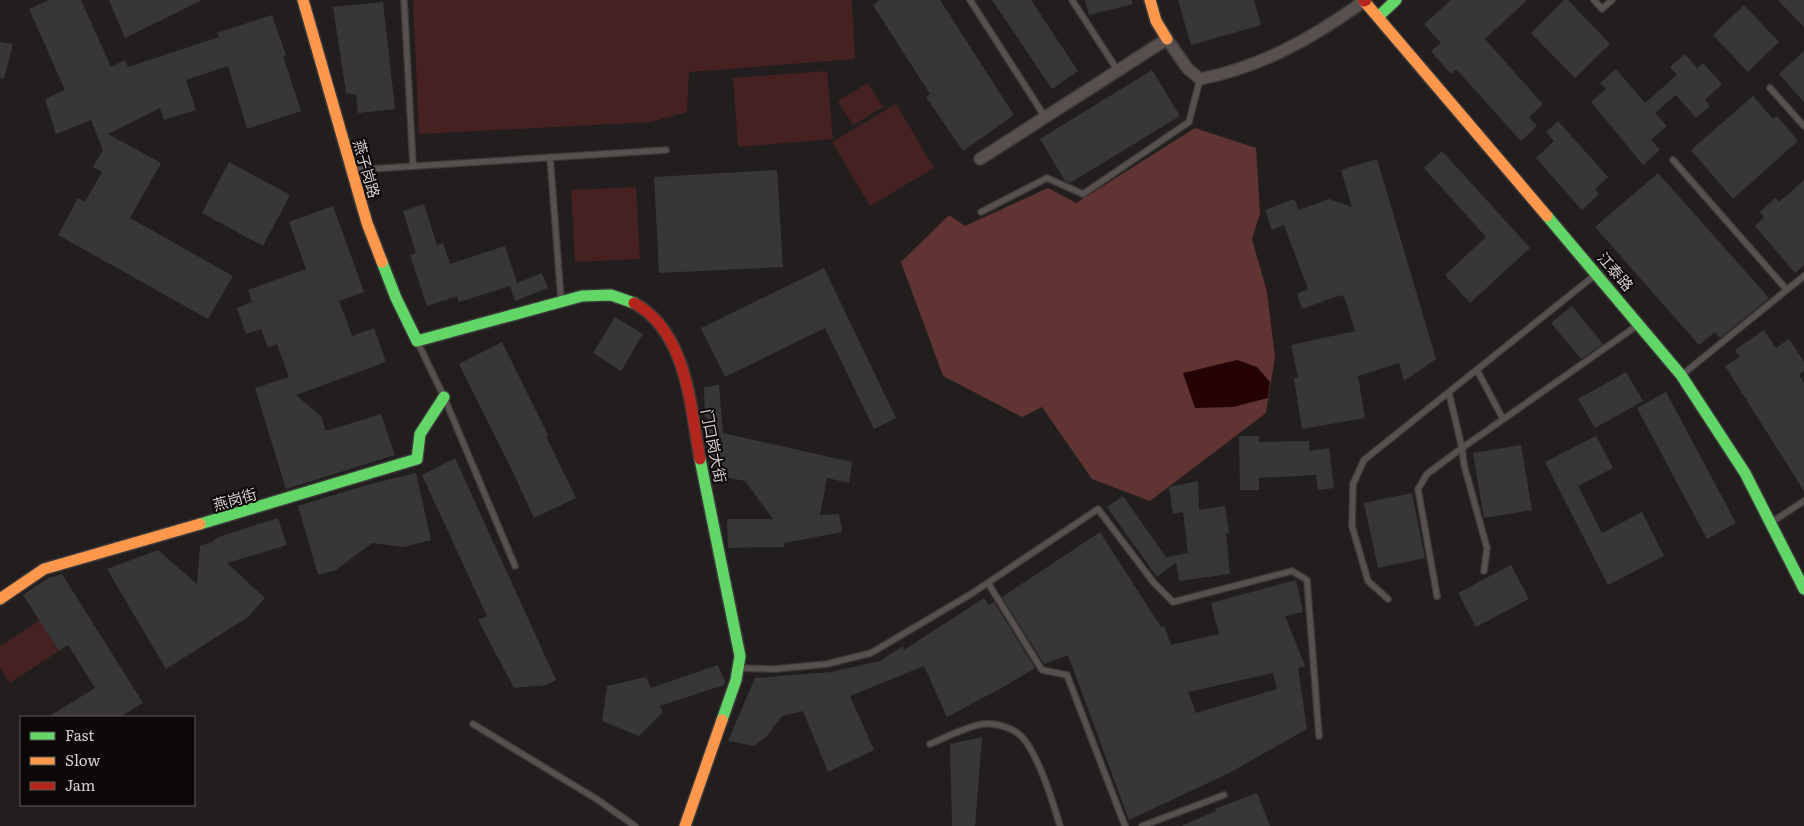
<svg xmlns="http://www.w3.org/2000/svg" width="1804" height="826" font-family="Literata,'Noto Sans SC',serif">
  <rect width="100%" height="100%" fill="#221e1e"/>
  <path fill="#452221" d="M413,0h439l3,59 -166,13 -2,40 -36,10 -232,12z
    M827,71l6,68 -95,8 -5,-69z
    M868,83l15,24 -30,18 -15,-24z
    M896,104l38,64 -64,38 -38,-64z
    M636,187l4,72 -65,3 -4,-72z
    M40,620l19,31 -49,32 -10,-15v-22z"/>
  <path fill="#603433" d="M1195,128l61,20 4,65 -8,26 15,53 8,65 -9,56 -116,88 -58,-22 -50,-72 -20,10 -79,-41 -42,-114 48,-47 16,11 83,-38 28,15z"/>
  <path fill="#250304" d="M1237,360l20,7 13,15 -2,16 -35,9 -38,1 -12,-35z"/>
  <path fill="#383737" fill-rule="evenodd" d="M49,0h32l30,67 14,-7 3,7 91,-30 -2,-4 55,-18 14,40 -3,1 18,55 -54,18 -19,-63 -42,14 10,30 -32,10 -4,-12 -52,26 53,29 -31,55 103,58 -25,43 -150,-84 20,-37 7,4 17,-30 -9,-5 10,-17 -12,-30 -35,14 -11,-35 20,-9 -36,-81z
    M109,0h93l-77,38z
    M880,0h60l74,115 -51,36 -37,-54 4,-3 -57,-89z
    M992,0h39l47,71 -26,18z
    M1085,0h47l1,4 -44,11z
    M1178,0h76l7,25 -70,20z
    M1451,0h76l-42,39 58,65 -14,13 8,9 -16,15 -65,-72 -5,5 -20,-23 10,-8 -17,-19z
    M1564,0h4l42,44 -35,34 -44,-45z
    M1778,0h26v27z
    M383,2l12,107 -37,4 -2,-18 -10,-2 -13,-86z
    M1744,5l35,37 -31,30 -35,-37z
    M0,42l13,2 -9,35 -4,-1z
    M1804,51v51l-25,-28z
    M1685,54l12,14 6,-5 19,21 -17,16 5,6 -14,12 -20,-23 -21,18 12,13 -16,14 9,10 -17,15 -52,-63 15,-13 -6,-6 16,-14 29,34 32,-28 -7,-8z
    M1152,70l28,46 -110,67 -5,-2 -25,-42z
    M1753,96l20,23 4,-3 21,25 -65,58 -42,-49z
    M1558,121l50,56 -13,12 4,5 -17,16 -46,-52 18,-17 -8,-9z
    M1442,151l88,97 -60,55 -25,-28 41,-38 -62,-69z
    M1377,159l59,200 -32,22 -5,-18 -41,13 7,42 -63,11 -8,-51 4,-1 -7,-32 64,-14 -11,-35 -3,1 -1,-2 -38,14 -5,-15 11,-5 -24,-64 -12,5 -7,-20 29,-11 5,11 30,-11 23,8 -11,-37z
    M229,162l61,33 -27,51 -61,-33z
    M777,170l6,97 -124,6 -5,-96z
    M1658,173l111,125 -49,40 -5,-6 -16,13 -104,-118z
    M1804,180v85l-9,8 -40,-47 9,-9 -4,-5 15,-14 4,4z
    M424,204l13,41 6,-2 7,21 55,-18 12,37 25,-10 6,15 -33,13 -5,-15 -51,16 -2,-6 -30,10 -17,-51 6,-2 -13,-42z
    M333,206l31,86 -25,9 13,35 22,-8 12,34 -90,33 25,21 5,15 55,-17 14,41 -109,34 -31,-101 34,-11 -12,-33 -9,3 -7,-18 -15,5 -9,-26 15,-6 -4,-12 58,-21 -17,-47z
    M824,268l72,150 -22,11 -49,-101 -100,49 -24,-49z
    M1572,306l31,38 -22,15 -30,-36z
    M615,317l28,17 -22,37 -28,-18z
    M1764,330l12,18 13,-9 15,23v9l-5,4 5,8v108l-79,-125 15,-9 -5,-7z
    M502,342l46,93 -2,1 30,62 -42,20 -22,-48 -53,-106z
    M1626,372l17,29 -48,27 -17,-29z
    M719,385l4,48 129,29 -3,21 -22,-5 -7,37 19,-1 3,18 -58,11v4l-56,1 -1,-29h46l-28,-38 -31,-6 -7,-36 1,-21 -3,-1 -1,-30z
    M1666,392l70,131 -29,16 -70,-131z
    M1239,436h20v6l50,-1 1,10 19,-3 5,40 -16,2 -2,-15 -57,3v12h-19z
    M1596,436l17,32 -35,18 24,47 40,-21 22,44 -56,29 -63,-123z
    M1521,445l11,65 -48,8 -11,-65z
    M455,458l101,222 -9,5 -33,3 -36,-68 9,-4 -65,-141z
    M416,473l15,67 -28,7 -31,-4 -36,27 -18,5 -20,-69 69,-21z
    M1198,481l1,29 26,-4 4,27h-3l4,41 -51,7 -3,-19 -19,15 -50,-70 16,-11 43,61 22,-4 -5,-41 -10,2 -4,-27z
    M1412,493l13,65 -47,10 -14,-65z
    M278,518l9,27 -60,18 38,35 -17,19 -82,52 -59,-100 51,-19 39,34 3,-38 12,-4 6,-5z
    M1100,532l61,95 3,-1 7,19 48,-11 -8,-31 85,-23 7,32 -18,4 20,50 -7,2 9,61 -78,44 -100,47 -61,-165 -24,9 -42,-67zM1273,673l4,16 -81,24 -8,-21z
    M1511,565l18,34 -53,28 -18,-34z
    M62,574l81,129 -23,14h-72l47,-29 -27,-43 -9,6 -36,-56 25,-17z
    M984,598l5,7 5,-3 41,66 -30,18 -58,31 -23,-51 -74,30 24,54 -46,22 -25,-61 -21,5 -15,20 -13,10 -26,-5 27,-63 76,-6 49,-11 23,-15 1,4z
    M718,665l7,17 -1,3 -64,21 3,6 -24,24 -37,-15 5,-35 39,-9 5,11z
    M982,737l-7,89h-23l-2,-82z
    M1257,793l13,33h-89l35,-15 -1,-2z"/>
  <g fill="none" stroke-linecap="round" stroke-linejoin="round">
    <defs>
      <path id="lane" d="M404,0l9,165
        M970,0l75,117
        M1072,0l46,71
        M1594,0l8,9 10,-9
        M1770,88l34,38
        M550,157l11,142
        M1673,160l114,130
        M354,170l312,-20
        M981,212l66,-34 36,16 106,-72 11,-43
        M417,341l27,56 71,169
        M1477,370l26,49
        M1683,374l121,-98
        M1772,522l32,-21
        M1484,571l3,-23 -23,-83 -2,-17 176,-123
        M988,583l54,87 25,5 58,151
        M1437,596l-19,-107 9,-15 35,-26 -13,-55
        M1388,599l-20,-18 -16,-55 1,-42 11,-24 231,-185
        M740,668l35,1 52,-5 44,-11 100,-59 127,-85 56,74 19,19 119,-31 15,9 12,156
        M473,724l125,76 37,26
        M930,744c15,-6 39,-19 54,-20 12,-1 31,4 39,14 16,19 30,64 37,88
        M1142,826l82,-31"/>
      <path id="street" d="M980,159l187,-120 20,29 13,11c62,-12 114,-42 164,-78"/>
      <path id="fast" d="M1378,17l18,-17
        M1547,216l134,159 64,98 59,116
        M382,262l14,36 21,43 165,-45 29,-1 23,8
        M700,459l40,197 -4,24 -14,40
        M200,524l217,-65 3,-25 24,-37"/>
      <path id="slow" d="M303,0l64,223 15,39
        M1150,0l6,21 11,18
        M1364,1l183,215
        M0,599l44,-30 156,-45
        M685,826l37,-106"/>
      <path id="jam" d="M1364,1l2,-1
        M634,303c53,29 56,102 66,156"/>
    </defs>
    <use href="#lane" stroke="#3a3838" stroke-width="8"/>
    <use href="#street" stroke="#3a3838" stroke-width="14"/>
    <use href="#fast" stroke="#3a3838" stroke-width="14"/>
    <use href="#slow" stroke="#3a3838" stroke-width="14"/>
    <use href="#jam" stroke="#3a3838" stroke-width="14"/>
    <use href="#lane" stroke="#58504f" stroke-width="5.5"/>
    <use href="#street" stroke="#58504f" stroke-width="11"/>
    <use href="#fast" stroke="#63d668" stroke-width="11"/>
    <use href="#slow" stroke="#ff974d" stroke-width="11"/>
    <use href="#jam" stroke="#b3261e" stroke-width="11"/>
  </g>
  <g text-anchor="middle" stroke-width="4" stroke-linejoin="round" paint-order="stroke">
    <g font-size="15" fill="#d5d0cf" stroke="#0b0807">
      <text transform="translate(366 169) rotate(74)" y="5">燕子岗路</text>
      <text transform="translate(1615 272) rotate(49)" y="5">江泰路</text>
      <text transform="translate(713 446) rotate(79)" y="5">门口岗大街</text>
      <text transform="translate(235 500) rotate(-16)" y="5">燕岗街</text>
    </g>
  </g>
  <rect x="20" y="716" width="175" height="90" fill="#0b0807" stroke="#5c5857"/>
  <rect x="30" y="732" width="25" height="8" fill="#63d668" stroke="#5c5857"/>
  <text x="65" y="741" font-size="15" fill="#d5d0cf">Fast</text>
  <rect x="30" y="757" width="25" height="8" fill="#ff974d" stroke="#5c5857"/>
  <text x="65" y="766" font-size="15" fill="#d5d0cf">Slow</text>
  <rect x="30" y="782" width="25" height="8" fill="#b3261e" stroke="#5c5857"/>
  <text x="65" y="791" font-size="15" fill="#d5d0cf">Jam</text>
</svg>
